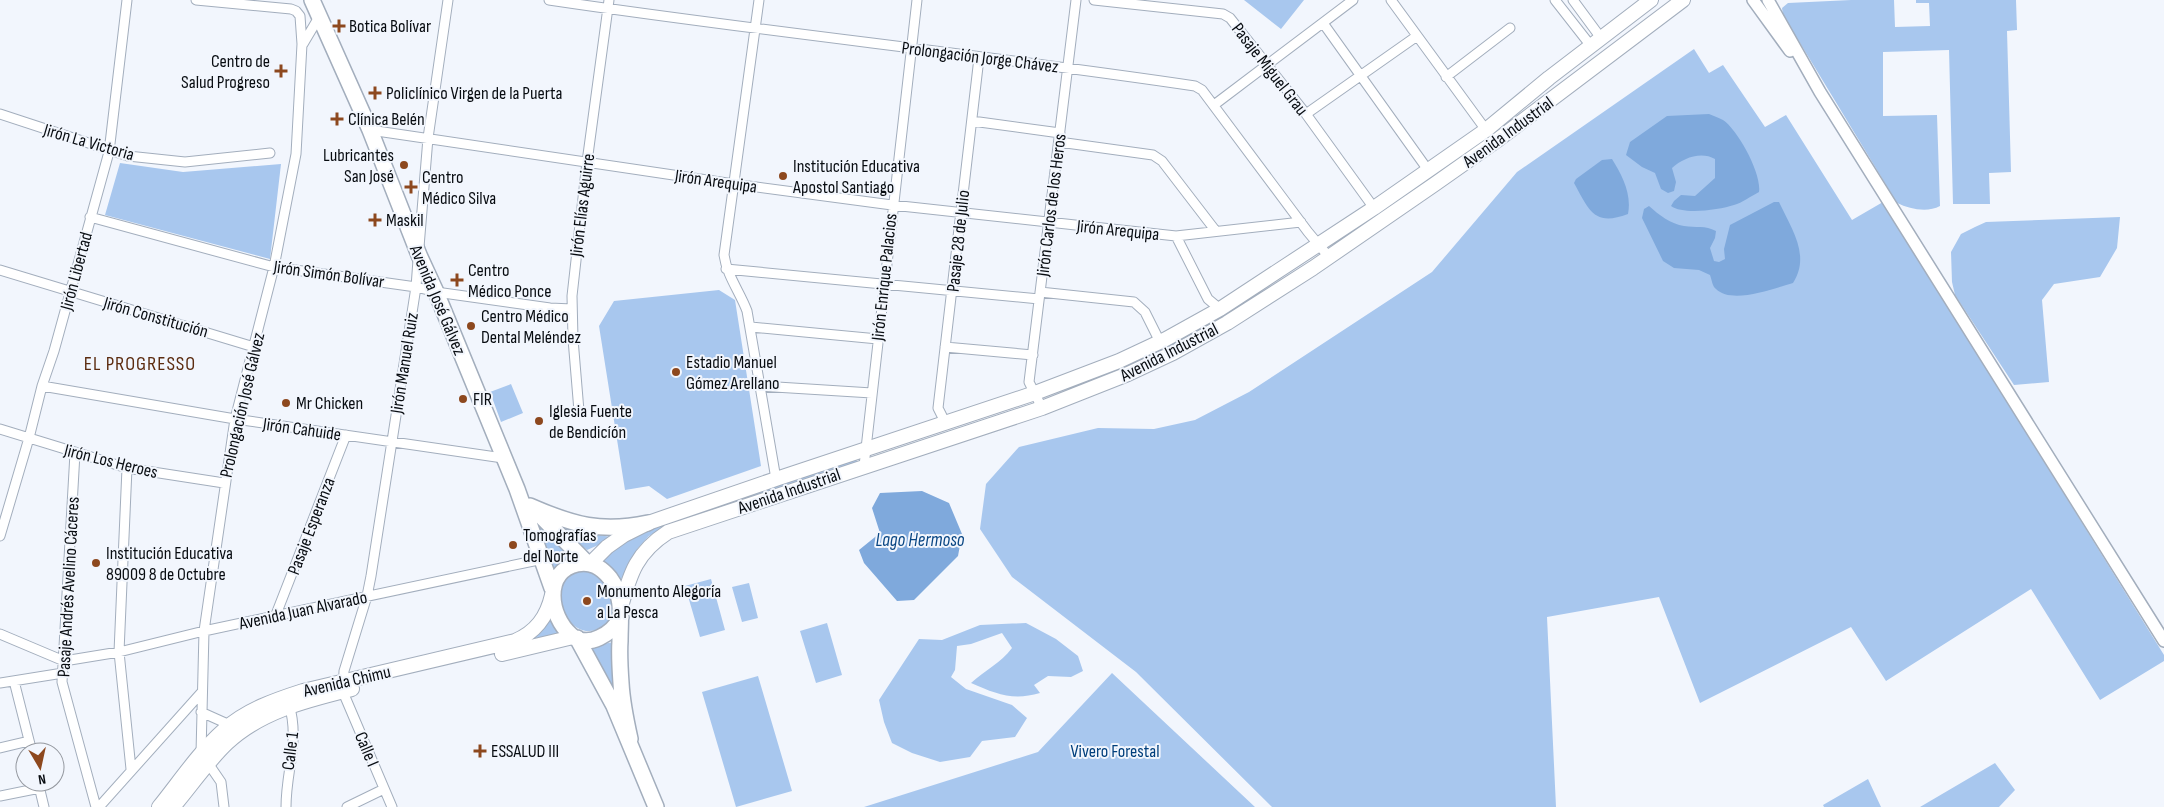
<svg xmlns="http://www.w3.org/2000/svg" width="2164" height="807" font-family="'Sofia Sans Condensed',sans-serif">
  <rect width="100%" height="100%" fill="#f2f6fd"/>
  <path fill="#a8c7ee" d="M1244,0h60l-23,29z
    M1851,0h43l1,27 35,-1 -1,-23h-13v-3h100l1,30 -10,1 4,141 -22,1 1,31h-37l-4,-154 -66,2v64l54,-1 3,91c-13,7 -30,3 -43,-3l-114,-188 -1,-7 6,-5z
    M1694,49l15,24 14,-8 42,62 21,-12 66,105 31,-18 281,453v6l-64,39 -69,-111 -145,92 -35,-54 -151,76 -41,-106 -112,20 9,190h-284l-136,-135 -124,-95 -32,-48 6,-45 33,-37 79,-19 56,1 41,-9 54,-28 183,-120 85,-100z
    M120,163l63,9 98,-8 -11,95 -165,-44z
    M2120,217l-3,31 -17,29 -46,7 -12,16 7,82 -35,3 -59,-90 -3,-13 -1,-30 10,-18 14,-7 11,-5z
    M719,290l16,10 26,166 -94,33 -18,-13 -24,4 -26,-164 15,-25z
    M511,384l12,29 -22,9 -11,-30z
    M856,458l1,4 -193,65 -15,9 -11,12 -18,33 -7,-12 -14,-9 52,-35z
    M537,522l36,36 -19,11z
    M564,528l12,4 36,5v2l-25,11 -24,-19z
    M584,569c25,10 27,19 31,45 -34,49 -76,-21 -46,-40 4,-2 10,-3 15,-5z
    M711,579l14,51 -25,7 -15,-51z
    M749,583l9,35 -16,4 -10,-35z
    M550,618l13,18 -57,11z
    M827,623l15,52 -26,8 -16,-52z
    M1026,623l30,16 22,17 5,15 -12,6 -23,-1 -14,9 6,8c-27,8 -44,1 -69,-10 14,-13 30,-20 41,-35l-10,-15 -31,11 -14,2 -2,24 -4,7 15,12 46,16 15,13 -12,19 -33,4 -12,16 -30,5 -28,-9 -20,-10 -8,-21 -5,-22 40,-61 23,1 38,-15z
    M614,642l6,68 -33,-63z
    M1112,673l143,134h-391l174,-55z
    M758,676l34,115 -56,16 -34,-115z
    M1995,763l20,27 -16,17h-79z
    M1868,779l13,28h-57l-1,-2z"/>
  <path fill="#7fa9dc" d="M1709,114c5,2 10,4 14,6 15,10 39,54 36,72 -8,4 -17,11 -25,13 -15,5 -51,10 -63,1l3,-5 7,-6 14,1 20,-18v-19c-14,-8 -32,-1 -43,9l4,14 -2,9 -6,2 -7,-4 -6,-16 -13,-6 -16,-12 4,-13 37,-26z
    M1612,159c10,16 20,35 16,55 -34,13 -39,-4 -54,-31l2,-4 26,-19z
    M1774,202h5c12,26 32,53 14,81 -18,5 -61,22 -77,6 -4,-3 -4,-9 -6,-14l-11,-5 -25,-2 -11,-7 -21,-43 2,-9 5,-3c10,9 22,18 35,20 12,2 21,-1 32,5l-1,7 -5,10 4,13 5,1 6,-3 -1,-10 6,-24z
    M922,491l27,12 13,31 -4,22 -44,44 -17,1 -33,-38 -5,-13 21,-17 -8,-25 8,-15z"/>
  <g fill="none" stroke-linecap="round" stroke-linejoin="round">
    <defs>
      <path id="minor" d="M196,0l95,9 5,2 4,5 2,28 -6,110 -22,113 -39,152 -31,212 -3,122 20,29 3,25
        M549,0c215,32 431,54 646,86l7,4 106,142 21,25
        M759,0l-35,255c3,21 16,37 23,56l29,168
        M1094,0l129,14 7,4 76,96 68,94
        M1391,0l95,130
        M1555,0l36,46
        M1573,0l28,38
        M1323,23l105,147
        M303,44l16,-27
        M1446,77l64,-49
        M1214,105l139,-105
        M0,114l128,42 57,6 85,-9
        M1306,114l111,-78
        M972,121l88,12
        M370,130l364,54 158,21 284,31 125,-14
        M1059,142l94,13 9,6 53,69
        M90,217l184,50 142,20 20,5 114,16 22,1
        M1176,236l32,63 12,10
        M419,247l9,-109 20,-138
        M726,269l313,30
        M0,270l254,77
        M1040,292l94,10 11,10 15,30
        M751,327l127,12
        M945,347l88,8
        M42,386l193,33 268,39
        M760,386l112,7
        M1042,408l-13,-26 47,-382
        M579,411l-6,-72 -1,-43 15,-134 22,-162
        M945,422l-7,-14 41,-350
        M0,429l127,39 97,15
        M75,453l-13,229 34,125
        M864,466l53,-466
        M127,468l-8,184 12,117
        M0,536l29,-98 13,-52 12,-35 55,-199 18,-152
        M275,617l71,-182
        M0,634l64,27 55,-9 85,-21 339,-72
        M14,681l18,71
        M0,683l63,-10
        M201,712l29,13
        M0,748l29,-7
        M38,782l6,25
        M0,796l40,-8
        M99,807l102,-114
        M286,807c0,-38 14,-65 3,-103
        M347,807l37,-18
        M392,807l-49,-115 1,-21 23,-75 4,-20 45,-289 2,-27"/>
      <path id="tertiary" d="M1753,0l37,51
        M1768,0l52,92 344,549"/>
      <path id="primary" d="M591,563l16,-16 17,-12 24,-12 128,-44 259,-86 84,-32 47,-22 54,-30 154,-101 112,-78 63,-52 102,-78
        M621,607c9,-34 16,-55 47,-75l374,-124 86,-34 45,-21 54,-30 86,-55 122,-84 61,-43 187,-141
        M502,654l71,-17
        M159,807c21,-26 40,-55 65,-77 22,-20 51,-30 79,-39l212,-50c21,-9 32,-24 37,-46
        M173,807c18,-21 34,-45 54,-64 34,-32 81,-43 125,-54"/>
      <path id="trunk" d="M312,0l58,130 49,125 17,37 81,197 35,99
        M530,506c43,19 72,27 118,17
        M536,511l51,52
        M621,617c-8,16 -33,33 -50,18 -22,-19 -28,-63 6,-71 14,-3 24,3 33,14 14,19 10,40 10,63 -1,14 0,28 1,42 1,19 5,38 9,56
        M577,638l37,68 42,101"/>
    </defs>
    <use href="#minor" stroke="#a3aebd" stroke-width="11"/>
    <use href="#tertiary" stroke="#a3aebd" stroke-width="14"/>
    <use href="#primary" stroke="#a3aebd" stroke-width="16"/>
    <use href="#trunk" stroke="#a3aebd" stroke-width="18"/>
    <use href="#minor" stroke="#fff" stroke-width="9"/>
    <use href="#tertiary" stroke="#fff" stroke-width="11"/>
    <use href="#primary" stroke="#fff" stroke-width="14"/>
    <use href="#trunk" stroke="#fff" stroke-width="15"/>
  </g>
  <g fill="#8d481e" stroke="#f2f6fd" stroke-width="2">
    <path d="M336.5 18.5h5v5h5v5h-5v5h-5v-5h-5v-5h5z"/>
    <path d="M278.5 63.5h5v5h5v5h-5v5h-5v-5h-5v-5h5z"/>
    <path d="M372.5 85.5h5v5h5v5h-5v5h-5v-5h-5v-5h5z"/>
    <path d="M334.5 111.5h5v5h5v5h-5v5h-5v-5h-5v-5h5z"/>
    <circle cx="404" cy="165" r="5"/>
    <circle cx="783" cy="176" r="5"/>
    <path d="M408.5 179.5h5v5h5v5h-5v5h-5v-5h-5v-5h5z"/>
    <path d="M372.5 212.5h5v5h5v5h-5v5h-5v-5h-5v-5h5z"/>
    <path d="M454.5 272.5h5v5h5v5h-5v5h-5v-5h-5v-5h5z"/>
    <circle cx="471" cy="326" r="5"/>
    <circle cx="676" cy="372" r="5"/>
    <circle cx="463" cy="399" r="5"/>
    <circle cx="286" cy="403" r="5"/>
    <circle cx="539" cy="421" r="5"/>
    <circle cx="513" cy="545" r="5"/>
    <circle cx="96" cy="563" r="5"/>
    <circle cx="587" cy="601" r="5"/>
    <path d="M477.5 743.5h5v5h5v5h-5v5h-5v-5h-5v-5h5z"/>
  </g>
  <g text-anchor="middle" stroke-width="4" stroke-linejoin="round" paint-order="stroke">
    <g font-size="18" fill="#080c11" stroke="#f2f6fd" text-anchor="start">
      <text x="349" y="32">Botica Bolívar</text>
      <text x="270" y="67" text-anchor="end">Centro de<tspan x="270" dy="21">Salud Progreso</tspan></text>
      <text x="386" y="99">Policlínico Virgen de la Puerta</text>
      <text x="348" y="125">Clínica Belén</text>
      <text x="394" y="161" text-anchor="end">Lubricantes<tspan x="394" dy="21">San José</tspan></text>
      <text x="793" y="172">Institución Educativa<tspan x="793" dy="21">Apostol Santiago</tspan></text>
      <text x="422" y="183">Centro<tspan x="422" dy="21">Médico Silva</tspan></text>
      <text x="386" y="226">Maskil</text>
      <text x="468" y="276">Centro<tspan x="468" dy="21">Médico Ponce</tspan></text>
      <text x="481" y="322">Centro Médico<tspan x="481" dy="21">Dental Meléndez</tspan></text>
      <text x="686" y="368">Estadio Manuel<tspan x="686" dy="21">Gómez Arellano</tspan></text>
      <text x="473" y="405">FIR</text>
      <text x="296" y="409">Mr Chicken</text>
      <text x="549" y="417">Iglesia Fuente<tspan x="549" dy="21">de Bendicíón</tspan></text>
      <text x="523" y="541">Tomografías<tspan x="523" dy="21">del Norte</tspan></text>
      <text x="106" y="559">Institución Educativa<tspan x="106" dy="21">89009 8 de Octubre</tspan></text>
      <text x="597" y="597">Monumento Alegoría<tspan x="597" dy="21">a La Pesca</tspan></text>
      <text x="491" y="757">ESSALUD III</text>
    </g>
    <g font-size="18" fill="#080c11" stroke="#f2f6fd">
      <text transform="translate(980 57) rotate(7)" y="6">Prolongación Jorge Chávez</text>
      <text transform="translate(1270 69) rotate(52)" y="6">Pasaje Miguel Grau</text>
      <text transform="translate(1508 132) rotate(-36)" y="6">Avenida Industrial</text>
      <text transform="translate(89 142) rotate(16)" y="6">Jirón La Victoria</text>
      <text transform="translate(716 181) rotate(8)" y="6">Jirón Arequipa</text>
      <text transform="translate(582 205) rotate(-83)" y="6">Jirón Elías Aguirre</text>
      <text transform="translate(1051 205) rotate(-83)" y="6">Jirón Carlos de los Heros</text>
      <text transform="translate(1118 230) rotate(6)" y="6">Jirón Arequipa</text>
      <text transform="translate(958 241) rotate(-84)" y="6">Pasaje 28 de Julio</text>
      <text transform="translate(76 271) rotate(-75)" y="6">Jirón Libertad</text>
      <text transform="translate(329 274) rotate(8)" y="6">Jirón Simón Bolívar</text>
      <text transform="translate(884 277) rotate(-84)" y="6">Jirón Enrique Palacios</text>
      <text transform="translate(438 300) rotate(67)" y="6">Avenida José Gálvez</text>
      <text transform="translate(156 317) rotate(16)" y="6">Jirón Constitución</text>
      <text transform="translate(1169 352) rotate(-27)" y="6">Avenida Industrial</text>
      <text transform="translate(404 363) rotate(-81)" y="6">Jirón Manuel Ruiz</text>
      <text transform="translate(242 405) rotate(-77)" y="6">Prolongación José Gálvez</text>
      <text transform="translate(302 429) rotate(8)" y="6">Jirón Cahuide</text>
      <text transform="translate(111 461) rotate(14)" y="6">Jirón Los Heroes</text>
      <text transform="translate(789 491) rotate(-19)" y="6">Avenida Industrial</text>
      <text transform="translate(311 526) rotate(-69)" y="6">Pasaje Esperanza</text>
      <text transform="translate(68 587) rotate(-87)" y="6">Pasaje Andrés Avelino Cáceres</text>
      <text transform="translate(303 610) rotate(-12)" y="6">Avenida Juan Alvarado</text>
      <text transform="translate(347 681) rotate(-13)" y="6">Avenida Chimu</text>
      <text transform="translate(367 749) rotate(67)" y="6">Calle I</text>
      <text transform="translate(290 751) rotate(-83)" y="6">Calle 1</text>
    </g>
    <g font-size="18" fill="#003f7c" stroke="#f2f6fd">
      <text x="1115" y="757">Vivero Forestal</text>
    </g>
    <g font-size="19" font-style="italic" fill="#094683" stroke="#f2f6fd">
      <text x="920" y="546">Lago Hermoso</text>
    </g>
    <g font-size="20" letter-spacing="1" fill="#5c2c10" stroke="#f2f6fd">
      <text x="140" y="370">EL PROGRESSO</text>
    </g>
  </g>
  <g transform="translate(40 767) rotate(171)"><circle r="24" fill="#f2f6fd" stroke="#94989f"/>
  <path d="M0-4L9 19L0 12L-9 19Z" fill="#8d481e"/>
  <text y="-8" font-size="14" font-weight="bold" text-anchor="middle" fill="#080c11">N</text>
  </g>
</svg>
